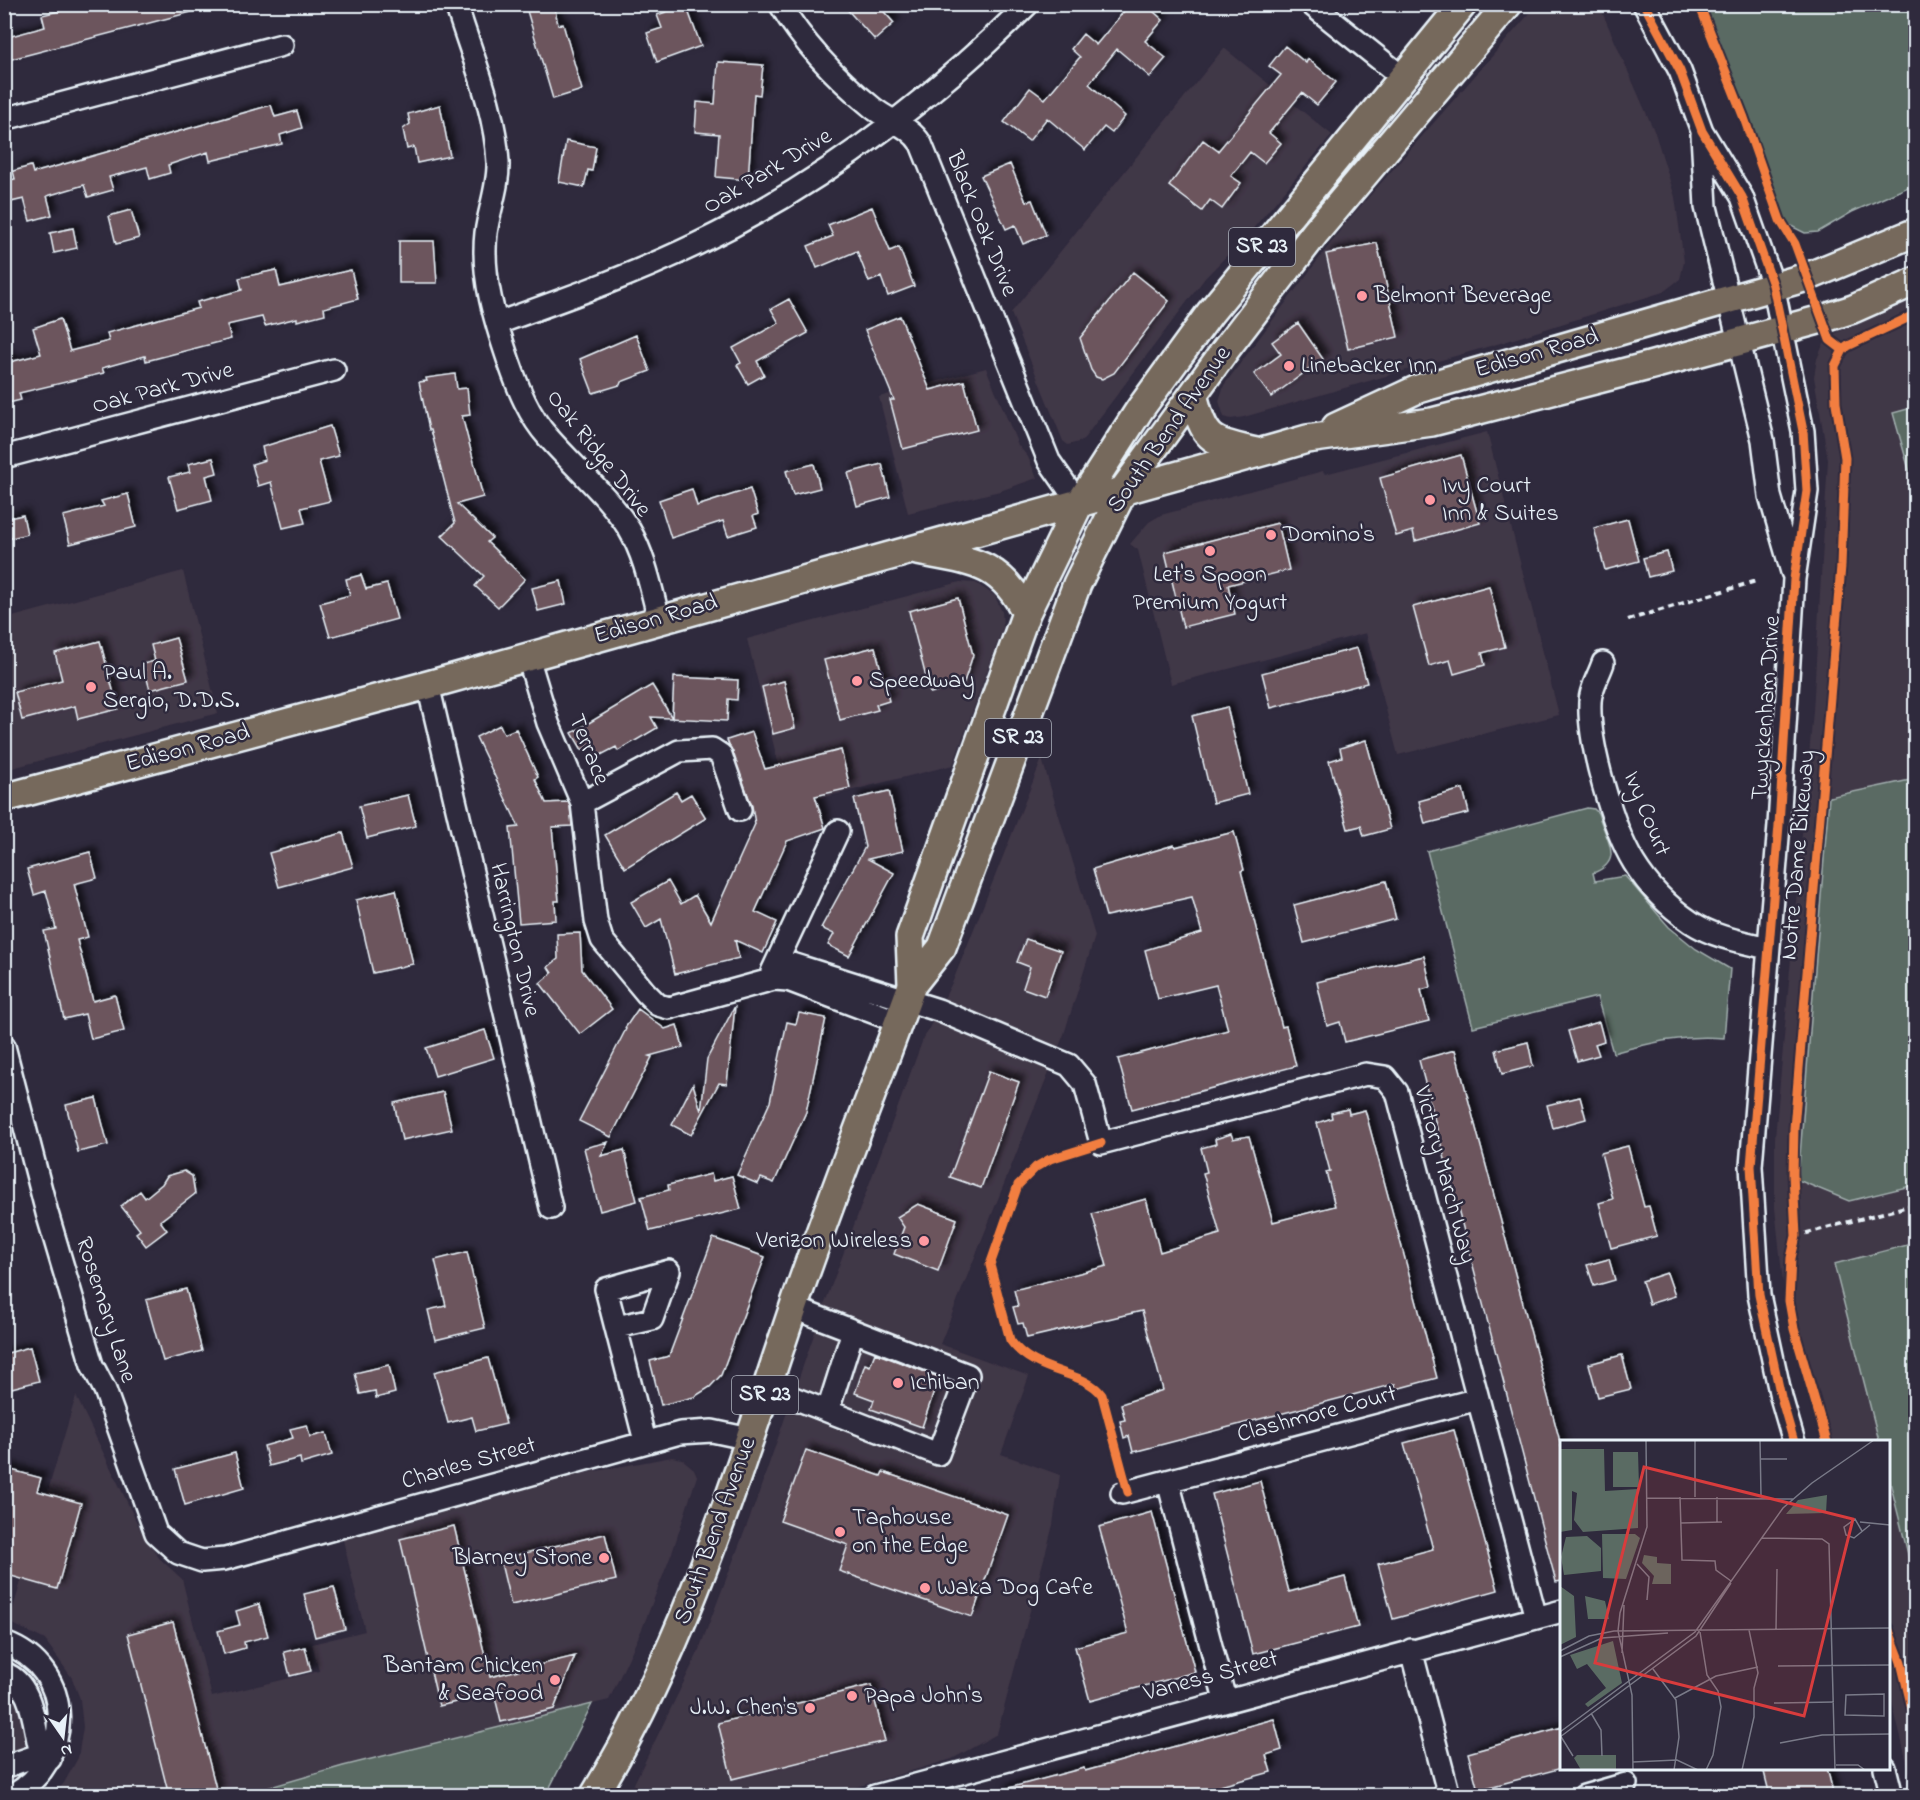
<svg xmlns="http://www.w3.org/2000/svg" width="1920" height="1800" viewBox="0 0 1920 1800" font-family="'Indie Flower',sans-serif">
	<defs>
		<filter id="shadow"><feDropShadow dx="5.5" dy="-5.5" stdDeviation="3" flood-color="#0009"/></filter>
	</defs>
	<rect width="100%" height="100%" fill="#2f2a3d"/>
	<filter id="ink" filterUnits="userSpaceOnUse"><feTurbulence type="fractalNoise" baseFrequency=".0167" numOctaves="2"/><feDisplacementMap in="SourceGraphic" scale="12" xChannelSelector="R" yChannelSelector="G"/><feConvolveMatrix kernelMatrix="1 2 1 2 8 2 1 2 1" color-interpolation-filters="sRGB"/></filter>
	<g filter="url(#ink)">
		<path fill="#413747" d="M1537,5H1599L1655,133L1675,197L1684,262L1680,279L1663,292L1504,342L1244,417L1231,419L1224,417L1219,401L1224,385L1345,224Z
			M1224,48L1332,135L1251,231L1205,278L1082,441L1068,445L1063,441L1011,313Z
			M1915,295V1795L1889,1690L1888,1442L1823,1441L1786,1311L1775,1208V1138L1813,711L1828,460L1814,377L1817,359L1823,345L1836,333Z
			M986,368L1018,445L1028,457L1037,478L1000,491L908,513L879,397Z
			M1487,432L1559,715L1398,755L1366,633L1171,684L1138,550L1130,544L1149,522L1161,515L1323,471L1325,474Z
			M183,571L218,713L5,770V619Z
			M960,582L976,583L995,596L1002,612L1003,627L953,765L789,806L747,639Z
			M1042,759L1095,936L1064,1034L940,1344L1029,1376L1001,1454L1060,1475L1053,1525L997,1734L952,1759L829,1795L628,1796L697,1655L755,1504L825,1303L922,1042L953,981Z
			M76,1396L141,1531L159,1558L182,1579L212,1697L319,1671L312,1644L365,1631L342,1536L531,1483L672,1457L682,1459L694,1469L697,1476L673,1550L642,1629L609,1700L343,1766L243,1795H53L64,1783L78,1758L83,1727L80,1699L72,1678L45,1640L9,1622Z
			M4,1664L25,1676L37,1693L44,1713V1735L37,1755L24,1772L5,1784Z"/>
		<path fill="#5a6b63" stroke="#a1aeae" stroke-width="1.5" d="M1703,5H1915V184L1852,212L1818,232L1805,233L1787,224L1716,31Z
			M1915,407H1916L1915,491L1893,413Z
			M1915,779V1185L1849,1201L1798,1180L1829,797Z
			M1587,808L1594,809L1598,813C1605,838 1626,861 1593,873L1595,881L1625,876L1669,927L1696,949L1730,969L1724,1038C1682,1035 1653,1042 1613,1053L1597,997L1473,1027L1427,851Z
			M1915,1243H1916L1915,1582L1889,1478L1888,1442L1879,1441L1834,1264Z
			M592,1704L546,1795H243L343,1766Z"/>
		<path fill="#6c555d" stroke="#e8f1f8" stroke-width="1.5" filter="url(#shadow)" d="M61,4H202L203,9L4,61V38L45,27L42,15L63,10Z
			M525,4H554L558,25L563,24L582,90L553,99Z
			M842,4H877L894,23L875,40Z
			M1130,4H1145L1163,20L1145,41L1166,58L1150,77L1117,49L1089,84L1125,116L1112,133L1104,127L1085,150L1047,118L1029,141L1004,122L1030,88L1045,99L1080,57L1071,49L1083,34L1096,45Z
			M686,5L701,46L657,62L647,33L662,28L657,15Z
			M1285,46L1306,63L1308,59L1336,82L1317,105L1302,93L1269,133L1281,143L1264,163L1250,152L1231,176L1241,183L1222,209L1210,200L1202,211L1169,186L1203,140L1218,151L1281,75L1269,66Z
			M718,62L763,65L760,95L754,94L748,180L716,177L719,134L695,132L697,102L715,104Z
			M271,105L275,117L297,111L302,128L280,135L282,144L210,161L208,152L168,165L170,173L150,179L147,167L109,177L113,190L88,197L84,185L47,196L52,215L30,221L24,199L11,202L6,181L15,179L13,171L31,166L33,173Z
			M440,105L450,156L417,163L414,147L407,149L403,129L410,124L408,114Z
			M566,141L596,147L592,171L588,170L584,187L559,182Z
			M1010,164L1026,202L1032,200L1046,235L1023,244L1015,225L1006,229L981,176Z
			M872,207L890,251L899,247L914,286L888,296L881,277L869,282L857,251L817,268L808,246L833,236L828,225Z
			M131,210L139,238L116,244L109,216Z
			M73,228L77,248L54,253L50,233Z
			M399,241H434L437,283H399Z
			M1377,243L1398,337L1348,349L1326,254Z
			M276,270L280,287L351,270L358,299L324,308L325,314L297,321V318L265,326L262,317L227,325L231,339L146,361L145,356L102,368L104,373L19,393L21,400L4,404V357H9L10,362L41,354L33,328L60,319L70,351L109,341L107,333L199,308L197,302L242,290L239,278Z
			M1133,272L1169,301L1114,373L1102,379L1096,377L1091,370L1080,338Z
			M789,299L808,333L757,361L764,375L748,384L737,365L741,363L733,348L779,323L771,309Z
			M900,316L930,390L964,381L977,430L903,449L890,400H894L865,330Z
			M1298,323L1323,359L1271,397L1254,374L1281,354L1272,342Z
			M636,335L650,371L621,382L620,385L593,393L580,359Z
			M455,374L457,389L467,388L470,415L462,416L483,497L457,504L492,538L487,542L525,579L498,607L475,586L484,576L442,536L455,523L431,430H429L419,382L427,381L426,378Z
			M330,426L339,456L319,461L330,501L301,508L305,523L283,528L271,482L258,486L252,464L265,460L262,447Z
			M1461,455L1480,523L1415,541L1413,531L1396,536L1380,478Z
			M213,458L217,473L206,476L212,500L178,509L169,477L190,472L188,464Z
			M814,464L820,488L793,495L786,471Z
			M882,464L890,497L857,506L848,473Z
			M692,489L697,506L750,489L758,514L753,516L757,527L728,536L723,521L671,538L659,500Z
			M128,494L136,527L70,544L63,516L104,506L101,501Z
			M23,515L27,534L4,540V519Z
			M1628,519L1639,561L1605,570L1594,528Z
			M1278,523L1289,570L1228,585L1235,614L1183,627L1165,552Z
			M1667,552L1672,571L1648,577L1643,558Z
			M361,575L366,589L387,584L397,619L330,637L320,603L350,595L346,579Z
			M561,581L566,604L538,611L532,588Z
			M1489,586L1505,647L1482,653L1485,665L1454,674L1450,660L1429,666L1413,607Z
			M958,598L973,655L963,685L930,693L909,611Z
			M176,638L188,680L150,690L143,664L155,661L151,645Z
			M100,641L118,709L78,719L75,706L22,720L15,692L62,680L55,653Z
			M875,647L889,701L876,705L878,710L840,720L824,660Z
			M1357,648L1367,683L1271,708L1262,673Z
			M674,677L738,680L737,700L728,699L727,721L651,717L657,728L618,751L616,747L599,756L592,744L582,750L572,733L652,685L672,718Z
			M784,681L795,728L773,734L762,687Z
			M1227,707L1248,794L1213,803L1192,716Z
			M500,725L504,734L516,729L538,777L535,779L546,803L568,802L570,806L572,826L552,827L559,901H555L556,920L519,923L510,828L519,827L476,737Z
			M752,732L765,769L841,750L850,788L815,796L825,828L787,841L755,912L777,922L763,953L735,940L739,958L675,974L661,919L646,928L631,902L668,881L681,904L695,895L711,922L755,824L752,806L727,740Z
			M1366,740L1390,829L1364,836L1361,826L1348,829L1329,761L1342,757L1340,748Z
			M1463,789L1469,813L1425,824L1419,801Z
			M889,791L903,851L868,859L894,873L849,956L828,945L834,934L821,928L865,847L854,799Z
			M676,792L681,800L691,794L706,818L625,868L605,835Z
			M408,795L416,826L367,838L359,806Z
			M1234,832L1244,870L1241,871L1282,1027L1286,1026L1296,1066L1132,1109L1118,1059L1228,1030L1216,985L1158,999L1145,950L1202,933L1192,897L1106,916L1093,869L1174,845L1175,847Z
			M343,833L353,867L279,887L269,853Z
			M90,852L97,878L74,884L88,937L77,940L93,1001L115,995L124,1031L91,1039L85,1014L64,1019L44,931L56,929L46,891L34,895L27,869Z
			M1386,881L1396,919L1304,943L1294,905Z
			M396,890L413,964L373,973L356,900Z
			M580,933L582,970L612,1009L580,1034L540,983L552,973L548,967L558,959L557,934Z
			M1026,939L1061,951L1045,996L1023,988L1030,967L1017,962Z
			M1424,956L1431,987L1421,990L1429,1021L1345,1042L1340,1022L1327,1026L1317,982Z
			M735,1006L727,1084L719,1083L691,1135L672,1125L693,1084L701,1111L707,1059Z
			M638,1009L665,1029L677,1025L683,1047L649,1056L652,1057L611,1137L579,1121L626,1029L625,1028Z
			M799,1013L826,1018L806,1112L774,1183L761,1178L758,1184L737,1175L770,1102L787,1022L796,1024Z
			M1599,1022L1604,1041L1595,1044L1599,1055L1577,1061L1568,1031Z
			M485,1030L494,1058L435,1076L426,1048Z
			M1528,1042L1533,1066L1502,1074L1496,1050Z
			M1455,1050L1562,1449V1581L1556,1582L1419,1060Z
			M989,1071L1019,1082L981,1188L950,1177Z
			M443,1092L452,1129L402,1140L394,1103Z
			M1580,1097L1586,1119L1553,1128L1547,1105Z
			M96,1098L108,1145L78,1152L66,1105Z
			M1348,1109L1349,1114L1365,1110L1437,1378L1396,1389L1395,1384L1133,1452L1129,1436L1124,1438L1120,1421L1125,1420L1121,1404L1163,1390L1142,1311L1027,1338L1023,1323L1018,1324L1013,1307L1018,1306L1014,1290L1107,1266L1092,1214L1146,1199L1160,1252L1220,1234L1203,1173L1207,1172L1201,1148L1216,1144L1215,1139L1231,1134L1233,1139L1249,1136L1273,1222L1335,1206L1326,1172L1330,1171L1317,1123L1332,1118L1331,1113Z
			M608,1142L601,1156L624,1150L637,1201L600,1211L584,1148Z
			M1628,1146L1644,1207L1649,1206L1657,1236L1611,1248L1599,1203L1613,1199L1601,1153Z
			M184,1171L192,1176L195,1194L160,1221L167,1230L146,1246L136,1233L140,1230L121,1206L140,1191L145,1198L162,1184L167,1176Z
			M711,1174L713,1181L732,1176L741,1209L650,1231L641,1197L669,1190L668,1185Z
			M918,1204L957,1219L938,1271L894,1254L904,1227L897,1217Z
			M713,1238L765,1257L721,1375L710,1387L694,1397L661,1405L650,1361L669,1356Z
			M467,1252L485,1328L435,1340L428,1310L446,1306L435,1260Z
			M1609,1259L1615,1280L1594,1286L1587,1265Z
			M1667,1273L1675,1296L1649,1304L1642,1281Z
			M186,1289L202,1351L163,1361L146,1300Z
			M30,1347L39,1381L4,1390V1354Z
			M875,1353L939,1377L922,1427L871,1409L874,1400L855,1393L865,1364L870,1366Z
			M1622,1355L1631,1389L1598,1397L1589,1364Z
			M488,1358L506,1424L476,1431L472,1417L448,1423L434,1372Z
			M389,1365L395,1393L376,1398L375,1391L360,1394L355,1373Z
			M307,1425L310,1437L326,1433L332,1455L301,1464L300,1458L269,1466L264,1446L293,1438L290,1429Z
			M1454,1430L1498,1590L1393,1619L1378,1564L1433,1549L1404,1443Z
			M806,1450L881,1476L883,1472L1008,1515L972,1617L839,1571L848,1545L780,1521Z
			M235,1453L244,1488L185,1505L175,1469Z
			M4,1468L41,1478L37,1491L81,1503L57,1589L4,1574Z
			M1260,1481L1289,1592L1345,1577L1358,1627L1253,1654L1212,1494Z
			M1152,1512L1195,1672L1090,1701L1075,1647L1128,1633L1099,1527Z
			M454,1526L490,1677L575,1656L554,1709L501,1722L494,1693L439,1706L400,1539Z
			M605,1534L616,1580L511,1605L500,1559Z
			M334,1587L345,1629L315,1637L304,1594Z
			M259,1604L268,1636L244,1642L245,1648L224,1654L218,1631L240,1625L236,1611Z
			M173,1622L218,1796H169L128,1634Z
			M305,1647L311,1671L290,1676L284,1652Z
			M871,1685L885,1741L732,1779L718,1723Z
			M1274,1719L1282,1750L1266,1755L1271,1772L1184,1796H1124L1122,1790L1101,1796H1002L1001,1790L1084,1768L1085,1771Z
			M1562,1727V1768L1478,1790L1468,1753Z
			M1763,1768H1827L1834,1796H1770Z"/>
		<g fill="none" stroke-linecap="round" stroke-linejoin="round">
			<defs>
				<path id="minor" d="M456,4C472,57 495,107 498,162C499,185 489,210 486,233C481,276 495,321 509,362C518,388 529,416 548,437C575,468 607,494 629,529C645,556 651,589 659,619
					M780,4C804,45 836,78 873,108C889,121 910,126 921,144L1049,461L1079,504
					M1311,4L1402,77
					M1644,4L1680,71L1702,131L1742,197L1773,285L1803,431L1807,491L1794,579L1779,825L1751,1166L1759,1295L1781,1397L1794,1442
					M4,119L282,45
					M1702,134L1706,207L1763,440L1770,496L1792,572
					M498,323C565,299 633,275 697,244C820,185 931,100 1028,4
					M4,457L334,370
					M528,657L548,723L582,803L596,921L602,940L646,993L658,1005L669,1008L774,979L788,980L899,1022
					M1603,663C1599,675 1590,690 1590,702C1588,743 1613,829 1634,863C1648,886 1669,907 1691,922C1713,937 1742,942 1768,948
					M428,685L551,1208
					M582,803L679,751L712,749L721,755L740,810
					M779,960L938,1010L1069,1065L1085,1084L1101,1143L1366,1074L1385,1077L1397,1092L1536,1618
					M772,972L838,831
					M4,1046L47,1213L92,1365L105,1390L156,1533L178,1553L202,1561L225,1559L680,1433L712,1431L750,1439
					M617,1327L652,1319L669,1271L606,1289L645,1441
					M768,1388L938,1454L968,1375L794,1308
					M828,1410L853,1331
					M1168,1481L1225,1700
					M1122,1493L1478,1399
					M4,1643C76,1668 75,1763 11,1796
					M1411,1650L1449,1796
					M4,1673C36,1685 33,1731 42,1756
					M4,1767L33,1757L50,1759
					M1885,1768L1892,1796
					M875,1796L1562,1611
					M1584,1796L1626,1784"/>
				<path id="major" d="M1193,394C1205,442 1210,441 1256,452
					M1336,427L1418,389L1807,277L1916,232
					M917,551C969,561 1001,561 1026,613
					M4,798L428,685L1276,448L1307,439L1432,422L1649,366L1822,319L1853,309L1916,281
					M912,985L910,937L1026,613L1079,504L1140,409L1210,313L1463,4
					M594,1796C686,1646 737,1475 793,1309C830,1200 873,1093 912,985L942,947L1077,584L1124,489L1226,349L1315,233L1508,4"/>
			</defs>
			<use href="#minor" stroke="#e8f1f8" stroke-width="26"/>
			<use href="#major" stroke="#e8f1f8" stroke-width="32"/>
			<path stroke="#e8f1f8" stroke-width="4" stroke-dasharray="6 4.5" stroke-linecap="butt" d="M1628,620L1756,581
				M1796,1236L1916,1204"/>
			<use href="#minor" stroke="#2f2a3d" stroke-width="21"/>
			<use href="#major" stroke="#76695c" stroke-width="27"/>
			<defs>
				<path id="cycleway" d="M1644,4L1680,71L1702,131L1742,197L1773,285L1803,431L1807,491L1794,579L1779,825L1751,1166L1759,1295L1781,1397L1794,1442
					M1699,4L1744,118L1780,220L1795,244L1830,340L1843,350
					M1101,1143L1050,1159L1036,1167L1018,1185L990,1265L1010,1340C1034,1375 1085,1370 1102,1395L1128,1492
					M1827,1442L1794,1329L1789,1301L1791,1258L1796,1236L1793,1174L1794,1128L1841,566L1845,458L1836,403L1835,366L1843,350L1848,346L1916,314
					M1888,1628L1901,1662L1916,1725"/>
			</defs>
			<use href="#cycleway" stroke="#2f2a3d" stroke-width="13"/>
			<use href="#cycleway" stroke="#f27e40" stroke-width="9"/>
		</g>
	</g>
	<g fill="#ff9aa2" stroke="#2f2a3d" stroke-width="2">
		<circle cx="1362" cy="296" r="6"/>
		<circle cx="1289" cy="366" r="6"/>
		<circle cx="1430" cy="500" r="6"/>
		<circle cx="1271" cy="535" r="6"/>
		<circle cx="1210" cy="551" r="6"/>
		<circle cx="857" cy="681" r="6"/>
		<circle cx="91" cy="687" r="6"/>
		<circle cx="924" cy="1241" r="6"/>
		<circle cx="898" cy="1383" r="6"/>
		<circle cx="840" cy="1532" r="6"/>
		<circle cx="604" cy="1558" r="6"/>
		<circle cx="925" cy="1588" r="6"/>
		<circle cx="555" cy="1680" r="6"/>
		<circle cx="852" cy="1696" r="6"/>
		<circle cx="810" cy="1708" r="6"/>
	</g>
	<g text-anchor="middle" dominant-baseline="central" stroke-width="5" stroke-linejoin="round" paint-order="stroke">
		<g fill="#2f2a3d" stroke="#b0b5c0" stroke-width="1.5">
			<rect x="1229" y="228" width="66" height="38" rx="4.5"/>
			<rect x="985" y="719" width="66" height="38" rx="4.5"/>
			<rect x="732" y="1376" width="66" height="38" rx="4.5"/>
		</g>
		<g font-size="22" font-weight="bold" fill="#e8f1f8">
			<text x="1262" y="247">SR 23</text>
			<text x="1018" y="738">SR 23</text>
			<text x="765" y="1395">SR 23</text>
		</g>
		<g font-size="24" fill="#e8f1f8" stroke="#2f2a3d">
			<text transform="translate(768 172) rotate(-31)">Oak Park Drive</text>
			<text transform="translate(981 224) rotate(68)">Black Oak Drive</text>
			<text transform="translate(1537 354) rotate(-16)">Edison Road</text>
			<text transform="translate(163 389) rotate(-15)">Oak Park Drive</text>
			<text transform="translate(1170 430) rotate(-55)">South Bend Avenue</text>
			<text transform="translate(598 454) rotate(52)">Oak Ridge Drive</text>
			<text transform="translate(656 620) rotate(-16)">Edison Road</text>
			<text transform="translate(1767 708) rotate(-86)">Twyckenham Drive</text>
			<text transform="translate(188 749) rotate(-15)">Edison Road</text>
			<text transform="translate(588 750) rotate(68)">Terrace</text>
			<text transform="translate(1646 814) rotate(68)">Ivy Court</text>
			<text transform="translate(1799 855) rotate(-85)">Notre Dame Bikeway</text>
			<text transform="translate(514 940) rotate(77)">Harrington Drive</text>
			<text transform="translate(1444 1175) rotate(75)">Victory March Way</text>
			<text transform="translate(105 1310) rotate(72)">Rosemary Lane</text>
			<text transform="translate(1317 1415) rotate(-15)">Clashmore Court</text>
			<text transform="translate(469 1464) rotate(-16)">Charles Street</text>
			<text transform="translate(716 1531) rotate(-70)">South Bend Avenue</text>
			<text transform="translate(1211 1677) rotate(-15)">Vaness Street</text>
		</g>
		<g font-size="24" fill="#e8f1f8" stroke="#2f2a3d" text-anchor="start">
			<text x="1374" y="296">Belmont Beverage</text>
			<text x="1301" y="366">Linebacker Inn</text>
			<text x="1442" y="486">Ivy Court<tspan x="1442" dy="28">Inn &amp; Suites</tspan></text>
			<text x="1283" y="535">Domino's</text>
			<text x="1210" y="575" text-anchor="middle">Let's Spoon<tspan x="1210" dy="28">Premium Yogurt</tspan></text>
			<text x="103" y="673">Paul A.<tspan x="103" dy="28">Sergio, D.D.S.</tspan></text>
			<text x="869" y="681">Speedway</text>
			<text x="912" y="1241" text-anchor="end">Verizon Wireless</text>
			<text x="910" y="1383">Ichiban</text>
			<text x="852" y="1518">Taphouse<tspan x="852" dy="28">on the Edge</tspan></text>
			<text x="592" y="1558" text-anchor="end">Blarney Stone</text>
			<text x="937" y="1588">Waka Dog Cafe</text>
			<text x="543" y="1666" text-anchor="end">Bantam Chicken<tspan x="543" dy="28">&amp; Seafood</tspan></text>
			<text x="864" y="1696">Papa John's</text>
			<text x="798" y="1708" text-anchor="end">J.W. Chen's</text>
		</g>
	</g>
	<g transform="translate(1560 1440)">
		<rect width="330" height="330" fill="#2f2a3d"/>
		<path d="M0,9H44L45,51L78,49V88L23,92L14,80L17,53L12,51V90L0,92ZM53,12H78L79,47H53ZM267,55L266,73L226,74L238,60ZM42,94H75L80,98L66,139L43,138ZM27,96L41,108V131L4,135L1,117L6,97ZM84,115L97,117V123L111,124V144H92L94,136L82,123ZM0,146L14,156L16,197L0,205ZM25,156L45,161L49,179H28ZM53,201L62,243L28,267L25,264L46,248L27,224L17,229L10,215ZM17,315H56V330H21L14,318Z" fill="#5a6b63"/>
		<path fill="none" stroke="#797a88" stroke-width="1.5" d="M135,0V57M200,0L201,56M200,19H227M120,57L122,120L155,121L156,130L171,141M157,57V82M87,58L233,59M300,82L330,85M121,83L162,82M302,91L295,79L284,87L286,95L294,98L310,85M202,98L262,99L269,104L275,330M77,124L89,137L87,160M216,189L217,129M140,192L147,235L158,251L161,267L153,315L146,330M0,211L29,196L54,191L330,188M62,213L64,165M0,217L42,198L108,193M218,226L330,225M93,229L116,260L119,297L114,330M324,254V276L285,275L286,255ZM115,258L156,236L198,227M214,263L274,262M31,273L41,290L42,316M0,292L135,192L223,68L252,43L314,0M0,295L13,316M0,297L136,196L171,143M220,303L262,295L330,294M73,322L117,320L138,330M276,325H298L305,330M73,330L72,255L58,191L60,173L87,87L86,0M182,330L194,277V248L198,233L189,190"/>
		<path fill="#d83c3d" fill-opacity="0.15" stroke="#d83c3d" stroke-width="3" d="M84,27L293,79L244,276L35,223Z"/>
		<rect width="330" height="330" fill="none" stroke="#e8f1f8" stroke-width="3"/>
	</g>
	<rect width="1920" height="1800" fill="none" stroke="#2f2a3d" stroke-width="24"/>
	<rect x="12" y="12" width="1896" height="1776" fill="none" stroke="#e8f1f8" stroke-width="2" filter="url(#ink)"/>
	<g transform="translate(63 1737) rotate(166)" stroke="#2f2a3d" stroke-width="4.5" paint-order="stroke">
	<path d="M0-4.5L10 22L0 15L-10 22Z" fill="#e8f1f8"/>
	<text y="-9" font-size="16" font-weight="bold" text-anchor="middle" fill="#e8f1f8">N</text>
	</g>
</svg>
